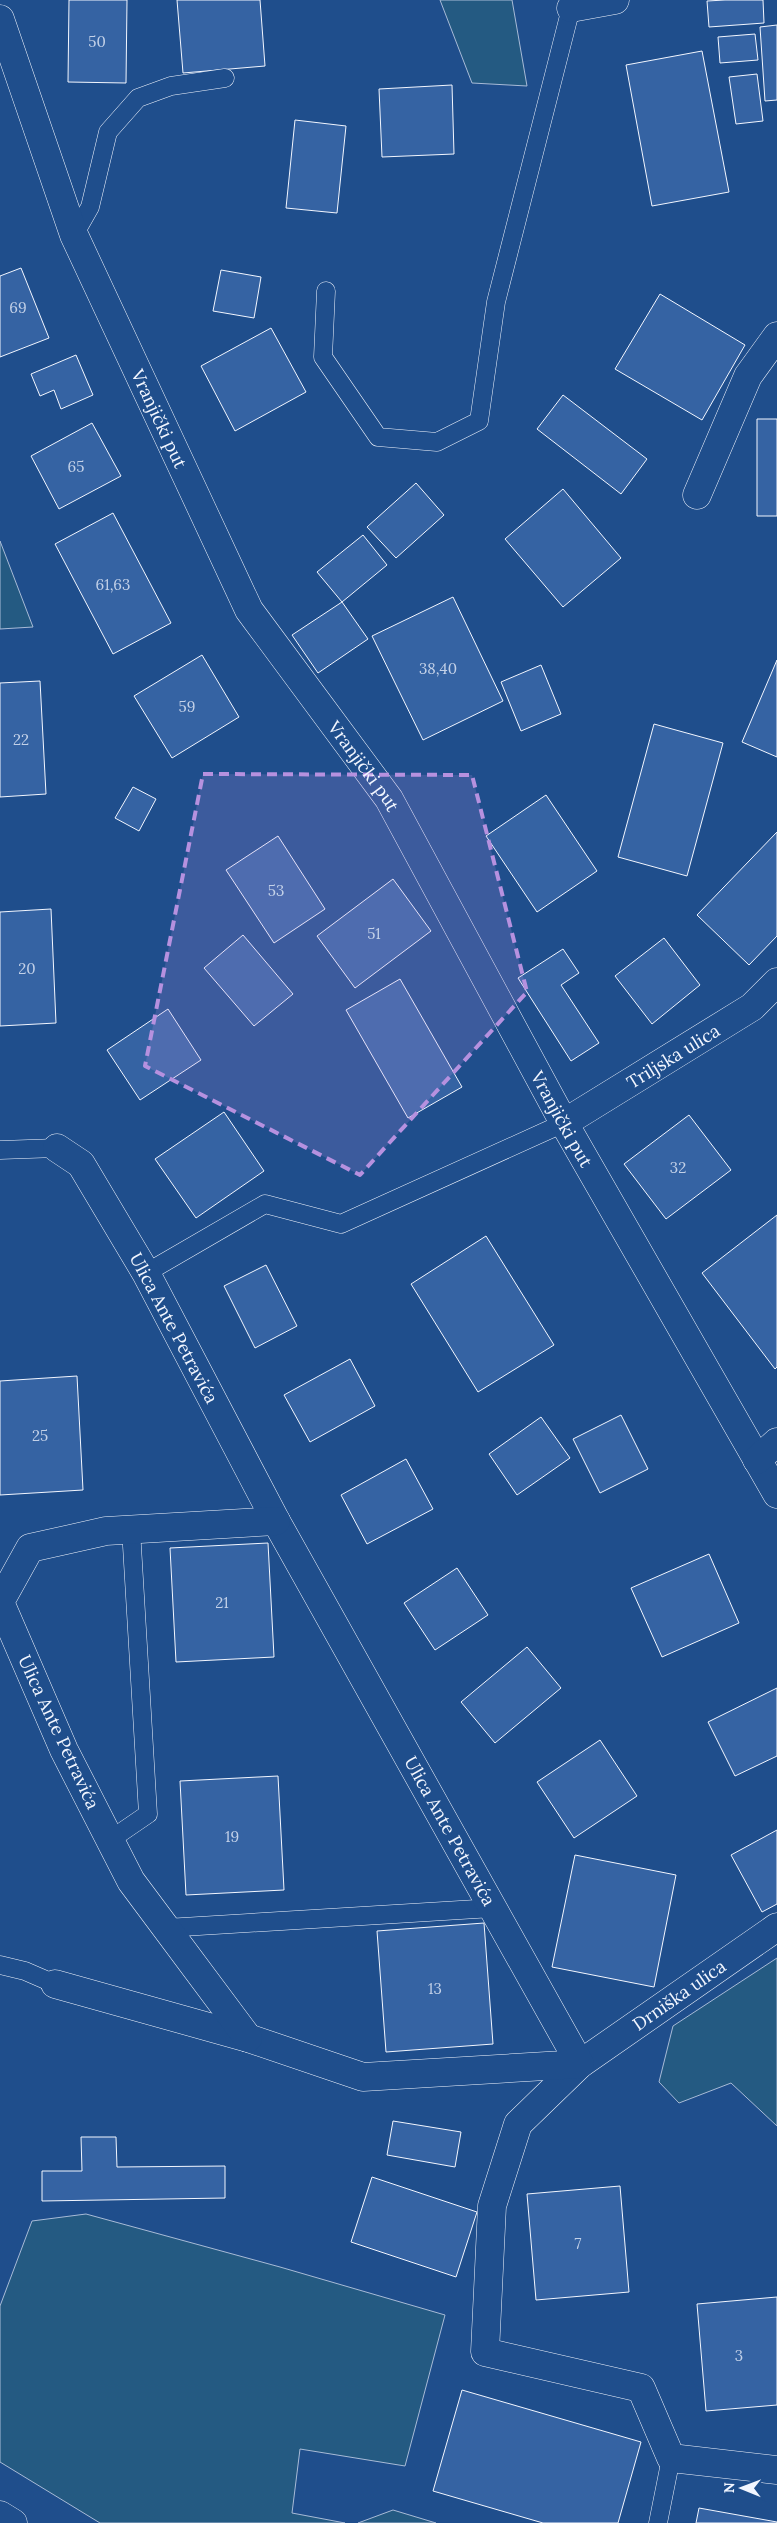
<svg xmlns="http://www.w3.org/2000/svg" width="777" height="2523" viewBox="0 0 777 2523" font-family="Lora,serif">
	<rect width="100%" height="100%" fill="#1f4e8c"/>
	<path fill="#245a82" stroke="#a8bbd7" d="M440,0H512L527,86L472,83Z
		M0,541L33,627L0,629Z
		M777,1958V2126L731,2083L679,2103L659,2082L673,2026Z
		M86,2214L280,2267L445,2315L405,2466L300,2449L292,2513L345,2523H100L0,2462V2306L32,2221Z
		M393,2510L436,2523H358Z"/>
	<path fill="#3563a3" stroke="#f2f6ff" d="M69,0H127L126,83L68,82Z
		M177,0H260L265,66L183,73Z
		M725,0H763L764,23L709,27L707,1Z
		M777,25V100L765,101L760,27Z
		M755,34L758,60L720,63L718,37Z
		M702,51L729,192L652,206L626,65Z
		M757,74L763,121L736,124L729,77Z
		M452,85L454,154L382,157L379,89Z
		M295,120L346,126L337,213L286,208Z
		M21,268L49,338L0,357V276Z
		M221,270L261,277L254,318L213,311Z
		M660,294L745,345L702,420L615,369Z
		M271,328L306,392L235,431L201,366Z
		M76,355L93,395L61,409L54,390L40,396L31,374Z
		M563,395L647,459L621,494L537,429Z
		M757,419H777V516H757Z
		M92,423L121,476L59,509L31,456Z
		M416,483L444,515L396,558L367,527Z
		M563,489L621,558L563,607L505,539Z
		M113,513L171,623L113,654L55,544Z
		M363,535L387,565L342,602L317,572Z
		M453,597L503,701L423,740L372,636Z
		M342,602L368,639L318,673L292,635Z
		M202,655L239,717L172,758L134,696Z
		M777,660V757L742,742Z
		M541,665L561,714L521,731L501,682Z
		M40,681L46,794L0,797V683Z
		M654,724L723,743L687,876L618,857Z
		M133,787L156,799L139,831L115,818Z
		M546,795L597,871L537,912L486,836Z
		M777,832V936L749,965L697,915Z
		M278,836L325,909L274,943L226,870Z
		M393,879L431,931L355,988L317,936Z
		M51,909L56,1023L0,1026V912Z
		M243,935L293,994L254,1026L204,968Z
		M664,938L700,985L652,1024L615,976Z
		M563,949L579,973L561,985L599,1043L571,1061L518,978Z
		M400,979L462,1087L408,1118L346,1010Z
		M168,1009L201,1060L140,1100L107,1050Z
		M224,1112L264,1171L196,1218L155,1159Z
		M689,1115L731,1170L666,1219L624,1164Z
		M777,1215V1367L775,1369L702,1273Z
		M486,1236L554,1345L478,1392L411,1284Z
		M266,1265L297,1326L255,1348L224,1286Z
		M350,1359L375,1406L310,1442L284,1395Z
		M77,1376L83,1490L0,1495V1381Z
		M621,1415L648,1469L600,1493L573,1439Z
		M541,1417L570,1458L517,1495L489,1454Z
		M406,1459L433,1509L367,1544L341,1495Z
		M268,1543L274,1657L176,1662L170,1548Z
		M709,1554L739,1623L662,1657L631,1588Z
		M457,1568L488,1615L435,1650L404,1603Z
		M527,1647L561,1688L495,1743L461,1702Z
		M777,1688V1756L735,1776L708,1722Z
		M600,1740L637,1796L574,1838L537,1782Z
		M278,1776L284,1890L186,1895L180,1781Z
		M777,1830V1904L762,1912L731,1855Z
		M575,1855L676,1875L654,1987L552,1967Z
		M484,1923L493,2044L386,2052L377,1931Z
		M393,2121L461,2132L455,2167L387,2155Z
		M81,2137H116L117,2167L225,2166V2198L42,2201V2171H82Z
		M372,2177L477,2212L456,2277L351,2242Z
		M620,2186L629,2292L536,2300L527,2194Z
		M777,2297V2405L706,2411L697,2304Z
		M462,2390L641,2442L618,2523H543L433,2491Z
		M699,2508L777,2522V2523H696Z"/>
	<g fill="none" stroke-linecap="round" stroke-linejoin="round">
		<defs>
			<path id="lane" d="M74,235L90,207L108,132L138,98L171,86L225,78
				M326,291L323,357L378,437L437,442L479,421L496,302L571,8L569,0
				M0,1150L57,1148
				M146,1273L265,1204L341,1224L564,1123
				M110,1840L148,1814L131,1529
				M166,1928L493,1908
				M0,1965L25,1971L55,1984
				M658,2523L671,2458"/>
			<g id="street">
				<path d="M571,8L615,0"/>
				<path id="s1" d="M0,19L74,235L249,610L389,799L564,1123L777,1494"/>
				<path d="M697,495L748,376L777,336"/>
				<path id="s2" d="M564,1123L752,1007L777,982"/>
				<path d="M757,1460L777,1442"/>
				<path d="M777,1927L580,2064L518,2124L492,2206L485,2352L641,2388L671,2458L777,2470"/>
				<path d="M55,1984L248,2038L363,2077L580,2064L276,1521L146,1273L81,1164L57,1148"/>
				<path d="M248,2038L131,1881L64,1750L0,1602L30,1548L106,1531L276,1521"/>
			</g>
			<path id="primary" d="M0,2515L13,2523"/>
		</defs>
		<use href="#lane" stroke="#f2f6ff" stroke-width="19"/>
		<use href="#street" stroke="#f2f6ff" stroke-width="29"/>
		<use href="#primary" stroke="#f2f6ff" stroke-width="29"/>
		<use href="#lane" stroke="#1f4e8c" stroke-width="18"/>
		<use href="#street" stroke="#1f4e8c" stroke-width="28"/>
		<use href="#primary" stroke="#1f4e8c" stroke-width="28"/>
	</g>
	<path fill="#b691df" fill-opacity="0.2" stroke="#b691df" stroke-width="4" stroke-dasharray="10 6" stroke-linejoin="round" d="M203,774L472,775L527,992L360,1175L145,1066Z"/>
	<g text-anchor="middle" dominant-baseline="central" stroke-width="4" stroke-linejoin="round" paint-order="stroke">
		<g font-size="15" fill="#c3d1e8">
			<text x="97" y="41">50</text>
			<text x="18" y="307">69</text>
			<text x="76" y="466">65</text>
			<text x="113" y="584">61,63</text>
			<text x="438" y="668">38,40</text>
			<text x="187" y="706">59</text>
			<text x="21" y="739">22</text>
			<text x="276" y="890">53</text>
			<text x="374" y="933">51</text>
			<text x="27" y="968">20</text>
			<text x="678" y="1167">32</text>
			<text x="40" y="1435">25</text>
			<text x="222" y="1602">21</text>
			<text x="232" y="1836">19</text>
			<text x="435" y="1988">13</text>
			<text x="578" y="2243">7</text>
			<text x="739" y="2355">3</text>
		</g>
		<g font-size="18" fill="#f2f6ff" stroke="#1f4e8c">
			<text stroke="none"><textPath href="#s1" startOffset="431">Vranjički put</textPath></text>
			<text stroke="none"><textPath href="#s1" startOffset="836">Vranjički put</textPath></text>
			<text stroke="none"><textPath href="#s2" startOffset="128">Triljska ulica</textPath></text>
			<text stroke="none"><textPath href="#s1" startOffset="1241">Vranjički put</textPath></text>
			<text transform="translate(174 1328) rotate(62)">Ulica Ante Petravića</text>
			<text transform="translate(59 1732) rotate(65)">Ulica Ante Petravića</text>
			<text transform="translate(450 1831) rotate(61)">Ulica Ante Petravića</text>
			<text transform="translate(679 1995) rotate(-35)">Drniška ulica</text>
		</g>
	</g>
	<g transform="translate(742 2488) rotate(271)" stroke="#1f4e8c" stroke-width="4" paint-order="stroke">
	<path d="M0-4L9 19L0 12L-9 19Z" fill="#f2f6ff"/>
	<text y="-8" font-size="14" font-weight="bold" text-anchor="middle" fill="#f2f6ff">N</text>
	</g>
</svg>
